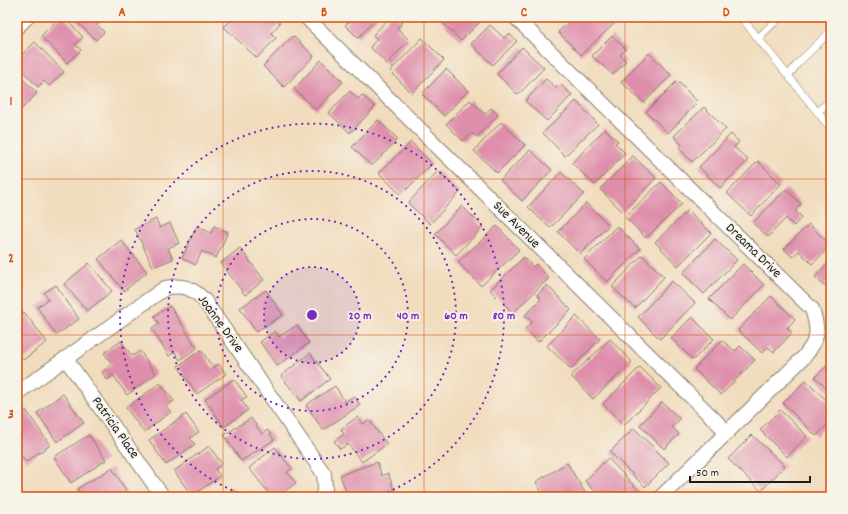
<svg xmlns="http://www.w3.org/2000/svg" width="848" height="514" viewBox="0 0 848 514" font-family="Dekko,sans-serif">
	<rect width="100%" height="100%" fill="#f7f3e8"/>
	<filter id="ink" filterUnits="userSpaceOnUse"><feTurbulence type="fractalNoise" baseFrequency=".025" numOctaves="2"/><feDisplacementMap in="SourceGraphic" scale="8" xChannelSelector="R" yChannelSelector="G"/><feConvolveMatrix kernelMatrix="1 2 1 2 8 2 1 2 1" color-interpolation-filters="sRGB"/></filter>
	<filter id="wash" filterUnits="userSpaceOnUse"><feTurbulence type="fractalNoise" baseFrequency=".012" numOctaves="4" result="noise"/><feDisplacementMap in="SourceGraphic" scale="16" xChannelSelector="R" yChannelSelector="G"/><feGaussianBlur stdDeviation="0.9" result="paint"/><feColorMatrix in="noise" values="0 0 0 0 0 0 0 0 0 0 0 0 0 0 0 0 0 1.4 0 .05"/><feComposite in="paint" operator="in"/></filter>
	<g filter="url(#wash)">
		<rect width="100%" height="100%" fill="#f1dcbd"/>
		<g id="blocks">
			<path fill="#de8eaa" d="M60,17H64L83,37L75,44L81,50L67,63L41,36Z
				M72,17H105L97,25L104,32L96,40Z
				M234,17H273L280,23L271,33L276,38L257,58L224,27Z
				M344,17H378L358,38L345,25L349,22Z
				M390,17H397L402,22L397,28L409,40L387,64L370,47L377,39L373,35Z
				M443,17H485L461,41L440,20Z
				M574,17H613L617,21L581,55L558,32Z
				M490,25L504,38L509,34L517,41L493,65L471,44Z
				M293,36L314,56L284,87L263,66Z
				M612,36L626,49L620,55L626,61L613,75L592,56Z
				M422,38L444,60L412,93L390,71Z
				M35,42L64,72L49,86L44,81L38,87L17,65V59Z
				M522,47L544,68L518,95L497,74Z
				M649,53L671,75L644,103L621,82Z
				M321,60L343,82L316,110L294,89Z
				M446,69L468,91L444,116L422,94Z
				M17,74L37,93L17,114Z
				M546,79L556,88L560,84L572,95L547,121L525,101Z
				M677,81L698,102L668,133L646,112Z
				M350,91L358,99L362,95L375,107L350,133L329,113Z
				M470,100L485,114L491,108L498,115L477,137L472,133L463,141L446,124Z
				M576,101L598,124L565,156L543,133Z
				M704,107L726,129L692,162L679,148L682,145L674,136Z
				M378,120L398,139L372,166L352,147Z
				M501,122L525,145L497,173L474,151Z
				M605,129L618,141L615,143L625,153L595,185L572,163Z
				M731,134L739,142L734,147L748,160L720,188L699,167Z
				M411,142L432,164L401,195L379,173Z
				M530,150L552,170L522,201L500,180Z
				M633,156L656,178L623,212L600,189Z
				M758,161L781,184L751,216L727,193Z
				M438,171L460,192L430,224L408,203Z
				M561,172L584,194L550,228L528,207Z
				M661,182L682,204L646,238L625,217Z
				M786,189L801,204L795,211L802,217L794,226L786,218L768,237L753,223Z
				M586,203L609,225L580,254L558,232Z
				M462,206L483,227L456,255L435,234Z
				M688,210L711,233L678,266L655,242Z
				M156,219L160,228L170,223L179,243L168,248L173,259L153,267L135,229Z
				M809,224L831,246L812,264L799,251L792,257L784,249Z
				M197,226L211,233L214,226L228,232L216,258L202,251L195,265L182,258Z
				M497,226L519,250L481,286L458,262Z
				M617,226L640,249L607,282L584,259Z
				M715,239L737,260L704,294L683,273Z
				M121,240L147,272L124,291L98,259Z
				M240,248L264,280L245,295L221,263Z
				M642,255L664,277L635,308L612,287Z
				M524,257L533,267L536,264L549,278L513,313L490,290Z
				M831,260V282L829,280L824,286L815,277Z
				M89,263L112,291L87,311L64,284Z
				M743,264L764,285L730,320L709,299Z
				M672,281L695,303L660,339L638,317Z
				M56,285L79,319L56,335L37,307L49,299L44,293Z
				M547,285L571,310L538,342L525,329L532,322L525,315L541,299L537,295Z
				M266,290L283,315L256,332L240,308Z
				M771,296L795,319L787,328L792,333L774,352L768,347L762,353L738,330Z
				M170,306L197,348L180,360L175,352L169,356L152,329L159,324L154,316Z
				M24,312L47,342L23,360L17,352V317Z
				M576,316L600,339L571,369L547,346Z
				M692,317L714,339L693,360L671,338Z
				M297,325L309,343L277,366L260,342L275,331L279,337Z
				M610,339L632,362L593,399L571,376Z
				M722,340L735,351L740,346L755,360L721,395L694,369Z
				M121,341L132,356L140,351L156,374L127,395L113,375L107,380L102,372L112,364L104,353Z
				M201,350L213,368L219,364L226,374L197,394L178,366Z
				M310,353L330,379L301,401L281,376Z
				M831,354V393L815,377L831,362L827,358Z
				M640,367L661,388L624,425L603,404Z
				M234,379L247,397L241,400L248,410L224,427L205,399Z
				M806,380L831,405V421L816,436L783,403Z
				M160,383L174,401L166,406L171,412L144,432L126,408Z
				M335,386L345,402L354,396L360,405L323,430L306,405Z
				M63,394L84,423L57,442L37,413Z
				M662,402L680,419L672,427L679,434L664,449L640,425Z
				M26,410L50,445L26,462L17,449V416Z
				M780,410L807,436L787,457L760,430Z
				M186,414L199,432L190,438L195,444L166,465L149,440Z
				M357,417L363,424L369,420L387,444L362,462L348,444L340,449L334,441L344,434L341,429Z
				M251,418L262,434L268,430L274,440L241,461L224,435Z
				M634,428L669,463L645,487L610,452Z
				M89,435L106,460L71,483L54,457Z
				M752,435L785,466L761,491L728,459Z
				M209,446L222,464L215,469L220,476L192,496L174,471Z
				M275,447L292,469L287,472L296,483L277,497H272L249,468Z
				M608,458L640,492L634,497H600L585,481Z
				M377,462L382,476L388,473L396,495L348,497L340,475Z
				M567,463L586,494L581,497H552L550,492L544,496L536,482Z
				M112,468L127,492L120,497H82L77,489Z
				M234,490L239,497H224Z"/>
		</g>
	</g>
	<g filter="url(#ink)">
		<use href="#blocks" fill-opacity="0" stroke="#867c6c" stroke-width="1"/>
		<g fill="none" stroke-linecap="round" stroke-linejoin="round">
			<defs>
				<path id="service" d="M741,17L831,129
					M758,38L780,17
					M789,75L798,63L831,31
					M818,112L831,99"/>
				<path id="minor" d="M306,17L727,432
					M515,17L812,309C819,331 819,339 804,357L661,497
					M17,27L27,17
					M66,359L163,497
					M17,393L165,288C181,284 192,287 204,300L324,474L325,488L322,497"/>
			</defs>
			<use href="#service" stroke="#867c6c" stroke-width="8"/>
			<use href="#minor" stroke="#867c6c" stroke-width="16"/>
			<use href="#service" stroke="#fff" stroke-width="7"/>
			<use href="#minor" stroke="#fff" stroke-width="14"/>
		</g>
	</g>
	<path fill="none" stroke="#d4530e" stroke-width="1" stroke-opacity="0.55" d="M223,17V497M424,17V497M625,17V497M17,179H831M17,335H831"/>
	<circle cx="312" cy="315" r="48" fill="#7b2cbf" fill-opacity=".12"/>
	<g fill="none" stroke="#7b2cbf" stroke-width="2" stroke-dasharray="2 4">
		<circle cx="312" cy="315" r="48"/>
		<circle cx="312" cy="315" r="96"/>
		<circle cx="312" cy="315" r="144"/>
		<path d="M249 497A192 192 0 1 1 375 497"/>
	</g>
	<g text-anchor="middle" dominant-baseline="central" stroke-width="3.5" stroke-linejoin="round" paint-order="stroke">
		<g font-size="14" fill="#1c1c1c" stroke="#f7f3e8">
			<text transform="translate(516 225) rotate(45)">Sue Avenue</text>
			<text transform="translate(753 251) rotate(44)">Dreama Drive</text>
			<text transform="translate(220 324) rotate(54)">Joanne Drive</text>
			<text transform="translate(115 428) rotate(55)">Patricia Place</text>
		</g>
	</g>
	<circle cx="312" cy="315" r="6" fill="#7b2cbf" stroke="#f7f3e8" stroke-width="2"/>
	<g font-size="12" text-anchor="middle" font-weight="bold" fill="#7b2cbf" stroke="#f7f3e8" stroke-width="3.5" stroke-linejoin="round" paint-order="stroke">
		<text x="360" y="319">20 m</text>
		<text x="408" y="319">40 m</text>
		<text x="456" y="319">60 m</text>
		<text x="504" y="319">80 m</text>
	</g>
	<rect width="848" height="514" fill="none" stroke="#f7f3e8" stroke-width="44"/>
	<path d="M690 476v6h120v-6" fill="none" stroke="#1c1c1c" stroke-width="2"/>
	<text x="696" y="476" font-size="12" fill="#1c1c1c" stroke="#f7f3e8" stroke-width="3" paint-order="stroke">50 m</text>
	<rect x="22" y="22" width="804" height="470" fill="none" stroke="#d4530e" stroke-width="1.5"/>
	<g font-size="13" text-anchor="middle" font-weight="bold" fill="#d4530e">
		<text x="122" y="16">A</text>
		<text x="324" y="16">B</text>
		<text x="524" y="16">C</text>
		<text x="726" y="16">D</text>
		<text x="11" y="105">1</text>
		<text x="11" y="262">2</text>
		<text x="11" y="418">3</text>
	</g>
</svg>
